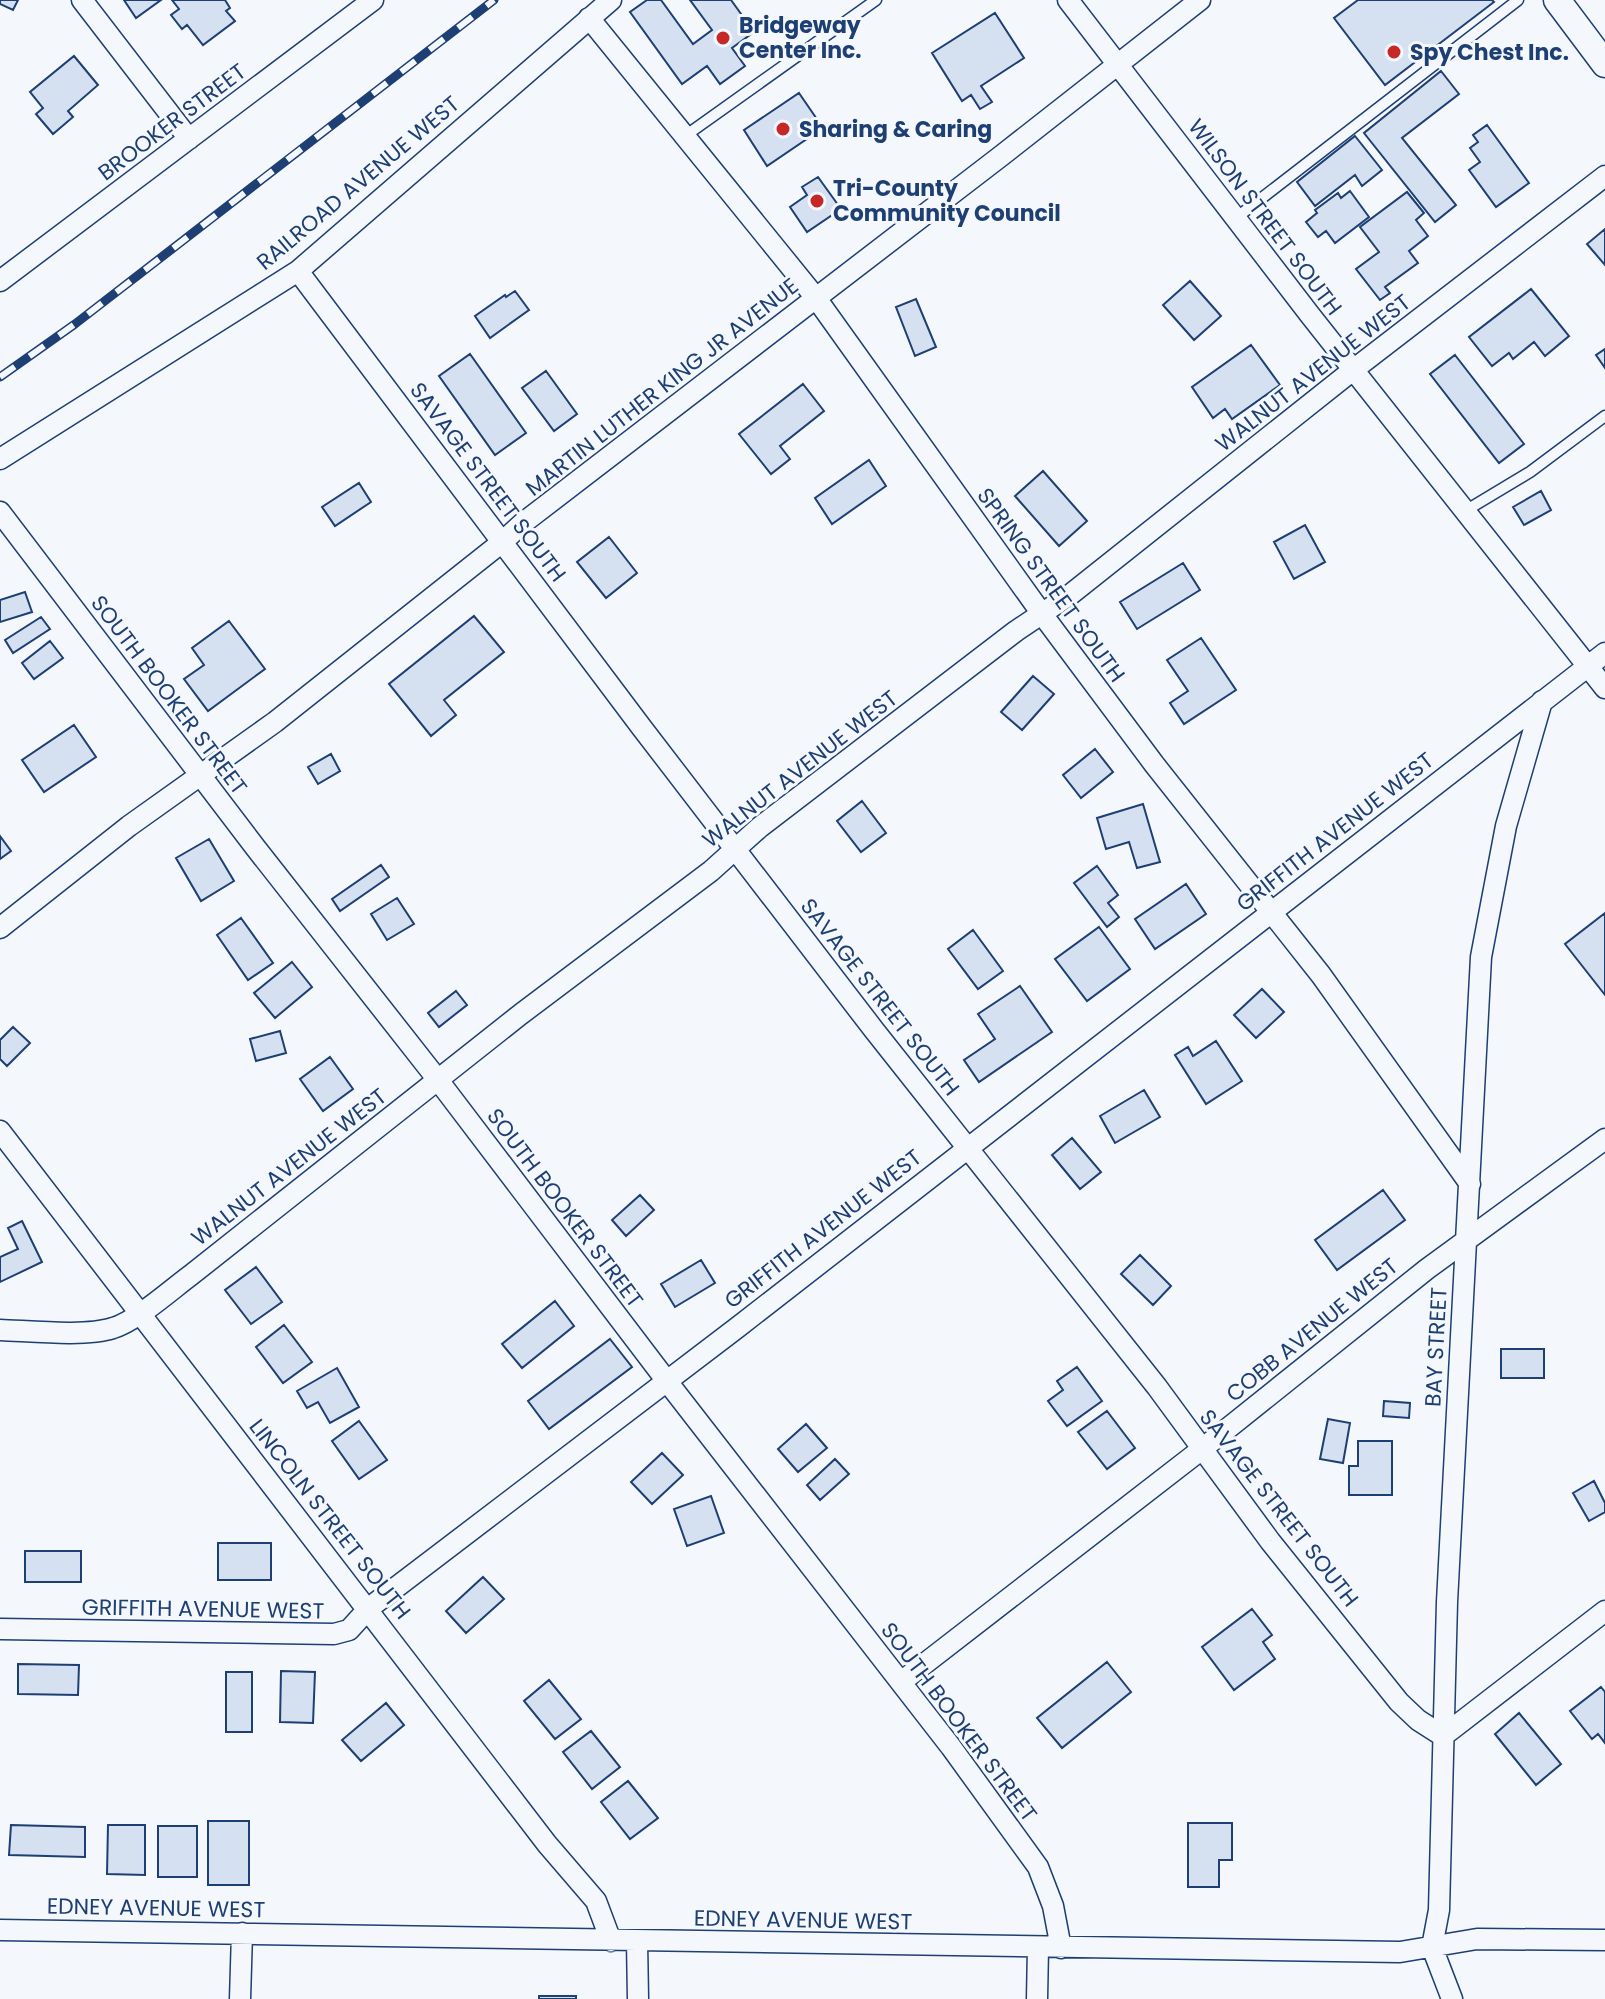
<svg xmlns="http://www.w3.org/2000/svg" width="1605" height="1999" viewBox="0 0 1605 1999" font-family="Poppins,sans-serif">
	<rect width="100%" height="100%" fill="#f4f7fb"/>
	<path fill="#d5e0f0" stroke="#1d3f73" stroke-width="2" d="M0,0H18L13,10L0,4Z
		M124,0H161L136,18Z
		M172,0H225L230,8L226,11L235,21L203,45L187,25L182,29L171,15L179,9Z
		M647,0H661L693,44L712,30L690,0H731L754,32L732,48L745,66L720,84L707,66L682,84L630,12Z
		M1358,0H1492L1494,2L1385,85L1334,18Z
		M995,13L1024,58L981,86L992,102L980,109L971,95L962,101L932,53Z
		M74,56L98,85L68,111L73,117L53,134L36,114L43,108L30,92Z
		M1441,71L1459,94L1402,138L1456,205L1435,222L1364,133Z
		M799,93L823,128L767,166L744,130Z
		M1487,125L1529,183L1496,207L1469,170L1480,162L1470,148L1478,142L1473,135Z
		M1355,136L1382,170L1362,186L1355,175L1315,206L1297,182Z
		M818,177L841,209L807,232L790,207L807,195L802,187Z
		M1350,191L1369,217L1335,243L1326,231L1318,237L1306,222L1317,213L1315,210L1338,193L1341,198Z
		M1407,192L1424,213L1416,220L1428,236L1409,251L1418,263L1385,287L1390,293L1380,300L1356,269L1379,252L1360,227Z
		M1605,229V265L1587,244Z
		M1190,281L1221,316L1194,340L1163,305Z
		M1531,289L1569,336L1545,356L1534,342L1513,359L1509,353L1492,366L1469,337Z
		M515,291L529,310L490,338L475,316L505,295L506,297Z
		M916,299L936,347L915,356L896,307Z
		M1251,345L1280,385L1232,419L1225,409L1213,418L1192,387Z
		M1605,349V368L1596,355Z
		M470,354L526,433L495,455L439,376Z
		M1455,355L1524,444L1499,463L1430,374Z
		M546,371L577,414L554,431L522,388Z
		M803,384L824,411L780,446L790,459L771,474L739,434Z
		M869,460L886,486L832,524L815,498Z
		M1043,471L1087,521L1059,546L1015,496Z
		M359,483L371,502L335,526L322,507Z
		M1541,491L1551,510L1524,525L1513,507Z
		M1305,525L1325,562L1294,579L1274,542Z
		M609,537L637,573L606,598L577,562Z
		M1183,563L1200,590L1137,629L1120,602Z
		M25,592L32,612L0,622V600Z
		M474,616L504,652L444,700L456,715L431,736L389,684Z
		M41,617L50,629L13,653L5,640Z
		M229,621L265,669L208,711L184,679L204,665L192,648Z
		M1201,638L1236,690L1184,724L1170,703L1188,691L1167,660Z
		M50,641L63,658L34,679L22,663Z
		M1033,676L1054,694L1022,730L1001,712Z
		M74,725L96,757L44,792L22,760Z
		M1095,749L1113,772L1081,798L1063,775Z
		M331,754L340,771L318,784L308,767Z
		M862,801L886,833L861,852L837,821Z
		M1143,804L1160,862L1137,868L1129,842L1106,849L1097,818Z
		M0,836L11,851L0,859Z
		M209,839L234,881L201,901L176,858Z
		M381,865L389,877L340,911L332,899Z
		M1097,866L1118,895L1108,903L1119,917L1107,927L1074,883Z
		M1186,884L1206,914L1155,949L1135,919Z
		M397,898L414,924L387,940L371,914Z
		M1605,913V995L1565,944Z
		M241,918L273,963L248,980L217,935Z
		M1099,927L1130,969L1087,1001L1055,959Z
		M973,930L1003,971L978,989L948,949Z
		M292,962L312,987L275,1018L254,993Z
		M1020,986L1052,1032L979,1082L964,1060L995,1039L978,1014Z
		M1262,989L1284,1012L1256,1038L1234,1015Z
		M456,991L467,1005L439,1027L428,1013Z
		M13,1027L30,1043L7,1066L0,1059V1040Z
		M280,1031L286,1053L256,1061L250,1039Z
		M1216,1041L1242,1081L1206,1104L1175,1055L1188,1047L1193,1056Z
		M330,1057L353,1089L323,1111L300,1079Z
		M1144,1090L1160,1117L1115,1143L1100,1116Z
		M1072,1138L1101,1172L1080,1189L1052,1155Z
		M1383,1190L1405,1220L1337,1270L1315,1240Z
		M640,1195L654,1210L626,1236L612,1220Z
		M22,1221L42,1262L0,1282V1257L18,1249L8,1228Z
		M1140,1255L1171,1286L1153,1305L1121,1274Z
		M701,1260L715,1283L675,1307L661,1284Z
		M256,1267L282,1302L251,1324L225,1290Z
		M555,1301L574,1326L522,1368L502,1344Z
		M284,1325L312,1362L283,1383L256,1347Z
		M610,1339L632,1367L549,1429L528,1401Z
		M1501,1349H1544V1378H1501Z
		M1077,1367L1102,1401L1067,1426L1048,1401L1063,1390L1057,1381Z
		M337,1368L359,1407L330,1423L318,1402L307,1408L297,1391Z
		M1384,1401L1410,1403L1409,1418L1383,1416Z
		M1107,1411L1135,1448L1107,1469L1078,1432Z
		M1328,1419L1350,1423L1343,1463L1320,1459Z
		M359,1421L387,1460L359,1479L332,1441Z
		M806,1424L827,1448L798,1472L778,1449Z
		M1358,1441H1392V1495H1349V1466H1358Z
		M662,1453L683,1475L652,1504L631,1482Z
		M835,1459L849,1474L820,1500L807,1485Z
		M1594,1481L1605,1503V1512L1589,1521L1573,1493Z
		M711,1496L724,1533L687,1546L674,1509Z
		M218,1543H271V1580H218Z
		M25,1551H81V1582H25Z
		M483,1577L504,1599L466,1633L446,1611Z
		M1252,1609L1272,1635L1263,1642L1275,1659L1234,1690L1202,1647Z
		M1107,1662L1131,1692L1062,1748L1037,1718Z
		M18,1664L79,1665L78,1695L18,1694Z
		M281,1671L315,1672L313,1723L280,1722Z
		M226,1672H252V1732H226Z
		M549,1680L581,1719L555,1739L524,1701Z
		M1601,1687L1605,1692V1743L1598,1734L1592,1739L1570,1711Z
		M386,1703L404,1725L361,1761L342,1740Z
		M1519,1713L1561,1764L1536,1785L1495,1734Z
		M591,1731L620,1767L592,1789L563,1752Z
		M628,1781L658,1818L630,1839L601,1802Z
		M208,1821H249V1885H208Z
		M1188,1823H1232V1860H1219V1887H1188Z
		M11,1825L85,1827V1857L9,1855Z
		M108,1825H145V1875L107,1874Z
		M158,1826H197V1877H158Z
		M539,1996H576V1999H539Z"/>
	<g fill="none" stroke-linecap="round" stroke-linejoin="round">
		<defs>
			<path id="service" d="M685,136L876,0
				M1236,218L1518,0
				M1465,511L1530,472L1605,416"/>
			<path id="minor" d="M82,0L189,139
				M1068,0L1310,315L1605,688
				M589,18L816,298L1042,614L1154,764L1321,975L1470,1184
				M298,271L642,728L874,1030L1157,1387L1270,1541L1399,1702L1418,1720L1443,1736L1605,1611
				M0,281L373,0
				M0,459L298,271L611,0
				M0,512L255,847L438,1080L666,1380L951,1747L1038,1867L1053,1906L1061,1948
				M0,928L129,826L275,722L501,543L523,523L1001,156L1200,0
				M0,1131L547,1844L596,1901L611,1941
				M0,1330C30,1331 86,1337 113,1328C135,1322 172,1289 191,1275L521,1014L711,871L760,827L1016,631L1071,594L1353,370L1605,176
				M0,1629L334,1634L349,1630L369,1608L738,1327L1605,653
				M901,1682L1202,1449L1427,1269L1605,1139
				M0,1930L1400,1952L1477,1939L1605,1940
				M637,1941L638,1999
				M240,1999L242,1933
				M1037,1999L1038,1948
				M1452,1999L1432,1947L1439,1910L1447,1602L1481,957L1506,826L1542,701"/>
			<path id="tertiary" d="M1557,0L1605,64"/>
		</defs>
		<use href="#service" stroke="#1d3f73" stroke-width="13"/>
		<use href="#minor" stroke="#1d3f73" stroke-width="23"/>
		<use href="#tertiary" stroke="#1d3f73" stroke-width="29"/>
		<use href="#service" stroke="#f4f7fb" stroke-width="10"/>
		<use href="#minor" stroke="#f4f7fb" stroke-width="20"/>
		<use href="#tertiary" stroke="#f4f7fb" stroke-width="26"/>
		<defs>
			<path id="rail" d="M0,377L75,324L494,0"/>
		</defs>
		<use href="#rail" stroke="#1d3f73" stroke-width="9"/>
		<use href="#rail" stroke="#f4f7fb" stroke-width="6" stroke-dasharray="18" stroke-linecap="butt"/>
	</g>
	<g fill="#c62828" stroke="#f4f7fb" stroke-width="3">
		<circle cx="723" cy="38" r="8"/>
		<circle cx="1394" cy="52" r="8"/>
		<circle cx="783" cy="129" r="8"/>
		<circle cx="817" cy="201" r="8"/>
	</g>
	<g text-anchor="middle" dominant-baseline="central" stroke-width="6" stroke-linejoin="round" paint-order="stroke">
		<g font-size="22" font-weight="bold" fill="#1d3f73" stroke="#f4f7fb" text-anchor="start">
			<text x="739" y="25">Bridgeway<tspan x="739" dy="25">Center Inc.</tspan></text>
			<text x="1410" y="52">Spy Chest Inc.</text>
			<text x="799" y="129">Sharing &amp; Caring</text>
			<text x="833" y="188">Tri-County<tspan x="833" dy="25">Community Council</tspan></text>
		</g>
		<g font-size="22" fill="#1d3f73" stroke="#f4f7fb">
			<text transform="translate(172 122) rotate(-37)">BROOKER STREET</text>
			<text transform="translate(358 183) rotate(-40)">RAILROAD AVENUE WEST</text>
			<text transform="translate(1265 217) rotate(53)">WILSON STREET SOUTH</text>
			<text transform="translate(1313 373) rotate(-38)">WALNUT AVENUE WEST</text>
			<text transform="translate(662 387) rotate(-38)">MARTIN LUTHER KING JR AVENUE</text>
			<text transform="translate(488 482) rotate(53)">SAVAGE STREET SOUTH</text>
			<text transform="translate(1051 585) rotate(54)">SPRING STREET SOUTH</text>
			<text transform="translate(169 695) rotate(53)">SOUTH BOOKER STREET</text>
			<text transform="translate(800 769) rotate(-38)">WALNUT AVENUE WEST</text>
			<text transform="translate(1335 832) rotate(-38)">GRIFFITH AVENUE WEST</text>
			<text transform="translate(880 997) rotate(52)">SAVAGE STREET SOUTH</text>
			<text transform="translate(289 1167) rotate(-38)">WALNUT AVENUE WEST</text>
			<text transform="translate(565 1208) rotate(53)">SOUTH BOOKER STREET</text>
			<text transform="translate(823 1229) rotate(-38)">GRIFFITH AVENUE WEST</text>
			<text transform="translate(1312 1330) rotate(-39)">COBB AVENUE WEST</text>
			<text transform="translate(1436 1347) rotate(-87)">BAY STREET</text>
			<text transform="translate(1279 1508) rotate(52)">SAVAGE STREET SOUTH</text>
			<text transform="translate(330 1519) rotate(52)">LINCOLN STREET SOUTH</text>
			<text transform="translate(203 1609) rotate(1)">GRIFFITH AVENUE WEST</text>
			<text transform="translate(959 1722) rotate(53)">SOUTH BOOKER STREET</text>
			<text transform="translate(156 1908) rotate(1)">EDNEY AVENUE WEST</text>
			<text transform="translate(803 1920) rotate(1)">EDNEY AVENUE WEST</text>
		</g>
	</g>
</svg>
